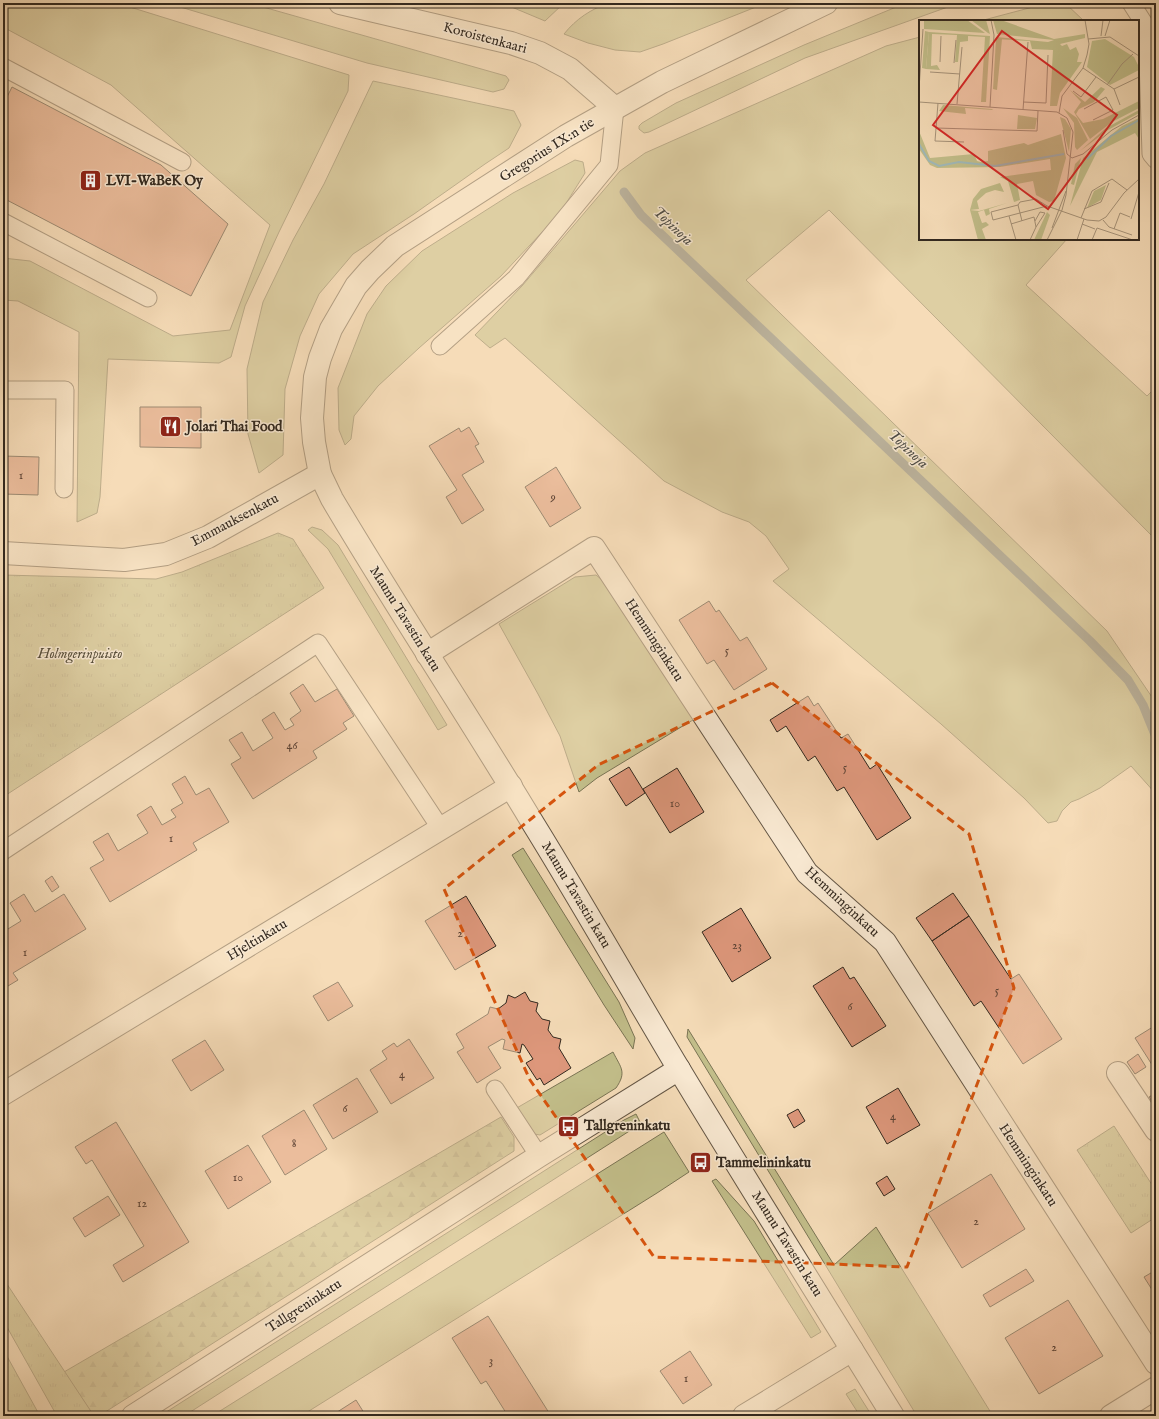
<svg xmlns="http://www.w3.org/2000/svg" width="1159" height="1419" viewBox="0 0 1159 1419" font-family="'IM FELL English',serif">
	<defs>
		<pattern id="forest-firs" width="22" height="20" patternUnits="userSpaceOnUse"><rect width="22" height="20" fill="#c2be8a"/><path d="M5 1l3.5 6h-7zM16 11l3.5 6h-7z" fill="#a7a377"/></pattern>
		<pattern id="park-tufts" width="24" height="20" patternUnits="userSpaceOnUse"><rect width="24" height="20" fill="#c2be8a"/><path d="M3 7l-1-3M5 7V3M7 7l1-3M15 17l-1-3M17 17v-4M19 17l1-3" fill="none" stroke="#a7a377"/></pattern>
	</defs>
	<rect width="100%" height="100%" fill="#f5dcb8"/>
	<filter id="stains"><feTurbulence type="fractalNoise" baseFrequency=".005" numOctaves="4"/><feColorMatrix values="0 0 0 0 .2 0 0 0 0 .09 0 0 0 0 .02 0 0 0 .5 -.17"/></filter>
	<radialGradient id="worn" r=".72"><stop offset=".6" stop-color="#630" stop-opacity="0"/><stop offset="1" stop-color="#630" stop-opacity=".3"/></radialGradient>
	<path fill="#c2be8a" stroke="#7a7454" d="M3,3H117L349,75L348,91L279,232L245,306L231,357L219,363L108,359L100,497L97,513L77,522L79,332L18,301L3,300V258L30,261L173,336L230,330L270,225L111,85L3,27Z
		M167,3H249L506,76L509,80L504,89L493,92L367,63Z
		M502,3H564L545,21Z
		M609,3H766L663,44L640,52L615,50L588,43L564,34C576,19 591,9 609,3Z
		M906,3H959L805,58L649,132L644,133L639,129V126L642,123L676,103L804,45Z
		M1048,3H1065L1084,21H980Z
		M920,37V239H1067L1026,285L1147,396L1156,387V540L829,210L746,280L1107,631L1156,703V794L1131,766L1100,788L1079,799L1071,802L1062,811L1057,821L1048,823L1024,798L941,724L773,581L789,569L766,536L749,522L722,512L664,481L505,338L490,348L475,335L522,286L620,171L645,153L886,46Z
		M373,81L514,111L521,125L509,148L485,164L414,214L353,254L319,294L300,336L285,389L283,455L259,473L248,434L247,369L263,302L293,240L324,184Z
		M575,160L583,162L585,173L560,213L501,276L419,348L378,386L354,416L351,439L345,445L339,430L338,388L367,314L386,286L422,251L513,193Z
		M312,527L322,530L338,545L447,725L438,730L328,549L308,530Z
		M596,575L607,584L696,718L597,778L579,792L560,736L538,694L499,624L575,577Z
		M523,848L619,1002L635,1038L633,1049L604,1005L512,855Z
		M688,1029L834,1265L876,1227L993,1416H917L687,1037Z
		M613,1052C621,1068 627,1072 616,1088L540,1135L534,1134L515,1109Z
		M636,1114L640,1122L631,1130L184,1416H160L624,1120Z
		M664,1132L689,1172L657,1193L301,1416H212Z
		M716,1179L754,1221L821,1332L811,1338L712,1181Z
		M855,1389L872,1416H860L846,1394Z"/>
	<path fill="url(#forest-firs)" stroke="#7a7454" d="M501,1117L514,1137V1151L99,1416H94L64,1372Z"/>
	<path fill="url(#park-tufts)" stroke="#7a7454" d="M278,533L293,539L324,588L3,797V575L156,579L182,572Z
		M1114,1126L1156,1191V1217L1131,1233L1077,1150Z
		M3,1278L94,1416H57L3,1320Z
		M3,1349L40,1416H3Z"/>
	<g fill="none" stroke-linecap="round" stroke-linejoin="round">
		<path stroke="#747f7b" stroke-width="9" d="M624,192L641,215L1090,641L1128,680L1143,705L1156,737"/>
	</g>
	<path fill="#dd977b" stroke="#33291f" d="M12,87L161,165L228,224L191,296L3,198V105Z
		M140,407H201V448L140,447Z
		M469,427L479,444L475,446L484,462L462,475L484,510L462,524L446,497L457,490L429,446L459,428L461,432Z
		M3,456L39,457L38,495L3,494Z
		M556,467L581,508L550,527L525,487Z
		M709,601L716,612L719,610L740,641L747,637L767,669L734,690L714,660L707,664L679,620Z
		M303,684L315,702L337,689L354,716L343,723L347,729L313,751L317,758L253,799L231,764L241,758L229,740L242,732L253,751L273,738L262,720L274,712L285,730L294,725L290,719L301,711L290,693Z
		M808,696L814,706L818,703L841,738L848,734L870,769L877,764L911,818L877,840L844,787L837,791L815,756L808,761L786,726L777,732L770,720Z
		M629,767L645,793L626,806L609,779Z
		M677,768L704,812L670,833L643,789Z
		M185,776L196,795L209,788L229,822L193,843L197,850L110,902L90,868L104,860L93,842L108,833L118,851L148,833L137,815L151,806L162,825L176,817L171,810L183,803L172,784Z
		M52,876L59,887L52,892L45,881Z
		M953,893L969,916L932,941L916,918Z
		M24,894L35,912L64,894L86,929L13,973L18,980L3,989V932L21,921L10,903Z
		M466,896L496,946L455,970L425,921Z
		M741,908L771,958L732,982L702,932Z
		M969,916L1011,979L1019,974L1062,1039L1023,1064L981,1001L974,1006L932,941Z
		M843,967L850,979L854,977L886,1026L852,1047L813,986Z
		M338,982L353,1006L328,1021L313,996Z
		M525,992L530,1001L538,1003L536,1011L542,1019L550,1021L548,1030L553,1037L561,1039L559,1048L571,1068L544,1085L540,1078L537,1080L526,1063L533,1059L524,1045L522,1044L520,1053L503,1049L505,1040L502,1039L488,1047L501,1068L477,1083L457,1052L464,1048L456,1034L488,1014L490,1007L498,1009L506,1003L508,995L515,998Z
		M1156,1025V1071L1135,1038Z
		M409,1039L434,1078L391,1104L370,1070L387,1059L382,1051L394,1043L397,1047Z
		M205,1040L224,1070L191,1091L172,1060Z
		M1138,1054L1146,1067L1135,1074L1127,1062Z
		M357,1078L378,1112L333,1139L313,1105Z
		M898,1088L920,1125L887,1144L866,1107Z
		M1156,1093V1107L1149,1097Z
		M798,1109L805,1121L794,1128L787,1115Z
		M304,1110L327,1149L285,1175L262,1136Z
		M116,1122L189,1242L123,1282L113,1265L144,1246L92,1160L86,1164L75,1147Z
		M248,1145L271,1182L228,1209L205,1171Z
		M991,1174L1025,1229L962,1268L928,1213Z
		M887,1176L895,1189L884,1196L876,1183Z
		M108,1196L120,1215L85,1237L73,1218Z
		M1026,1269L1034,1281L990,1307L983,1295Z
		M1156,1270V1296L1144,1277Z
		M1068,1300L1103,1356L1039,1394L1005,1338Z
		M488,1316L551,1416H508L486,1381L481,1384L452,1338Z
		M690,1351L712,1385L683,1404L660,1371Z
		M356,1400L366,1416H331Z"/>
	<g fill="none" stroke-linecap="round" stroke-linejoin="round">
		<defs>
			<path id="service" d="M1131,3L1147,28L1156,34
				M1147,28L1151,154L1156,160
				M3,67L182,162
				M3,222L148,298
				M440,346L516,278L609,165L615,108
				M3,390H65L64,489
				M3,851L318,643L441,829
				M495,1089L539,1156"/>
			<path id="minor" d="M3,553L124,560L166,554L208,537L320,474
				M427,654L594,548L807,873L885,942L1156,1363
				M1118,1073L1156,1130
				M3,1094L511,786
				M133,1416L539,1156L679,1069
				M744,1416L852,1350
				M1111,1416L1156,1388"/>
			<path id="tertiary" d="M340,3L511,43L540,53L570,69L615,108
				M826,3L662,82L566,136L395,246L370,270L356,286L331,329L320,358L315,377L312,418L314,442L320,474L332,499C397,609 468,715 534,825C584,906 631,989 680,1071C750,1187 822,1301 893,1416"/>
		</defs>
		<use href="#service" stroke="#645645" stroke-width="19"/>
		<use href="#minor" stroke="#645645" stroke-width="24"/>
		<use href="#tertiary" stroke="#645645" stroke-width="24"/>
		<use href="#service" stroke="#f8e8d1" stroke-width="17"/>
		<use href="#minor" stroke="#f8e8d1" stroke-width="22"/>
		<use href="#tertiary" stroke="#f8e8d1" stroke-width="22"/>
	</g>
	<path d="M0 0H1159V1419H0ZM772,683L969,834L1014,988L907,1267L654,1257L530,1080L444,889L598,765Z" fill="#f5dcb8" fill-opacity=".55" fill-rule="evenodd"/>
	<path fill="none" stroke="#d6540e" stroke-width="3" stroke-dasharray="8 5" stroke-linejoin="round" d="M772,683L969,834L1014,988L907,1267L654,1257L530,1080L444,889L598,765Z"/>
	<defs>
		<symbol id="building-square" viewBox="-11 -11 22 22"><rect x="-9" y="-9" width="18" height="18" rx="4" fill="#8f2418" stroke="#f8e8d1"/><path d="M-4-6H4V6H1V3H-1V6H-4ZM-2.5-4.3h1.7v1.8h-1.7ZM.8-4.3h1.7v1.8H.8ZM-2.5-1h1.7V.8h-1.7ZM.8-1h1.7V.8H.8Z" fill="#fff"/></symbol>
		<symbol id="restaurant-square" viewBox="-11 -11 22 22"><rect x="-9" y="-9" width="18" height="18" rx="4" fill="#8f2418" stroke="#f8e8d1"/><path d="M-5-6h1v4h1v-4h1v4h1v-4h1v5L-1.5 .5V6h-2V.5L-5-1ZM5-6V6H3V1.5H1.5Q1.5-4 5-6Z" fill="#fff"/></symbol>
		<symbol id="bus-square" viewBox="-11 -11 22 22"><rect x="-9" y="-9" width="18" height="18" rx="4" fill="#8f2418" stroke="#f8e8d1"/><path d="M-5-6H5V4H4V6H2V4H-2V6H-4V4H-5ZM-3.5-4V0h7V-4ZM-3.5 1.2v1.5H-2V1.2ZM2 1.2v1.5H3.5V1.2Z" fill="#fff"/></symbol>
	</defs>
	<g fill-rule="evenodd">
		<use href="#building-square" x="78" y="168" width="25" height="25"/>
		<use href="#restaurant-square" x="158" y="414" width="25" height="25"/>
		<use href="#bus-square" x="556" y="1114" width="25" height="25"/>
		<use href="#bus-square" x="688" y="1150" width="25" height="25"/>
	</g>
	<g text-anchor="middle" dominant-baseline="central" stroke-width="3" stroke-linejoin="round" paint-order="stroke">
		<g font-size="12" fill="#5e4436">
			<text x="21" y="475">1</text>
			<text x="553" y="497">9</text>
			<text x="727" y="650">5</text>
			<text x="292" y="745">46</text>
			<text x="845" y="767">5</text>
			<text x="675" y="803">10</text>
			<text x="171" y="838">1</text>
			<text x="460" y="933">2</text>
			<text x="737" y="945">23</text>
			<text x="25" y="952">1</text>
			<text x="997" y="990">5</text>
			<text x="850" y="1006">6</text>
			<text x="402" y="1074">4</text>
			<text x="345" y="1108">6</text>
			<text x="893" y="1116">4</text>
			<text x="294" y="1143">8</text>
			<text x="238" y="1177">10</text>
			<text x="142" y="1203">12</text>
			<text x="976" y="1221">2</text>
			<text x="1054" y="1347">2</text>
			<text x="491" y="1360">3</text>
			<text x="686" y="1378">1</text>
		</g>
		<g font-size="14" fill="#33291f" stroke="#f8e8d1">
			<text transform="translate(485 38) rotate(15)">Koroistenkaari</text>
			<text transform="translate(547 150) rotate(-32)">Gregorius IX:n tie</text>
			<text transform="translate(235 520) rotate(-28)">Emmauksenkatu</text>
			<text transform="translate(405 619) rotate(58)">Maunu Tavastin katu</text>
			<text transform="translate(654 640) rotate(57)">Hemminginkatu</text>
			<text transform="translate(576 895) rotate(59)">Maunu Tavastin katu</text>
			<text transform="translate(842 902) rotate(43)">Hemminginkatu</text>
			<text transform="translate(257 940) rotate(-31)">Hjeltinkatu</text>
			<text transform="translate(1028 1165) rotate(57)">Hemminginkatu</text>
			<text transform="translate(787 1244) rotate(58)">Maunu Tavastin katu</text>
			<text transform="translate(304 1306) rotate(-33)">Tallgreninkatu</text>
		</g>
		<g font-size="14" font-weight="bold" fill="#33291f" stroke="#f8e8d1" text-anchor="start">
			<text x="106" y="181">LVI-WaBeK Oy</text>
			<text x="186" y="427">Jolari Thai Food</text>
			<text x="584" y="1126">Tallgreninkatu</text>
			<text x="716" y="1163">Tammelininkatu</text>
		</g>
		<g font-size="14" font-style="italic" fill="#574e3a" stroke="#f8e8d1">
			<text x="80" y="654">Holmgerinpuisto</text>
		</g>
		<g font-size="15" font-style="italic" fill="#4e4d46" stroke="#f8e8d1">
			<text transform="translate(673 226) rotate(44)">Topinoja</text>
			<text transform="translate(908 449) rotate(43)">Topinoja</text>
		</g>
	</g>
	<g transform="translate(919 20)">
		<rect width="220" height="220" fill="#f5dcb8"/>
		<path d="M52,0H67L71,14L69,13ZM10,12L71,16L67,82H62L66,17L49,16V21L41,22L39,42H36L38,15L13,14L12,46L18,45L21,50L7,49ZM186,19L215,37L220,47V50L191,65L168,47L173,21ZM182,67L186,69L175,82L160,89L157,94L164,103L184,99L220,81V88L193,102L171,119L155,92L162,82L151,70L166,82ZM24,85L73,89L74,90L46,88L47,94L20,91ZM144,88L158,98L169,120L158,130L156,127L155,103ZM220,90V93L189,110L161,131L187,108ZM99,95L118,98L116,109H98ZM141,97L146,99L152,109L150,132ZM220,98V119L216,113L178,132L151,186L164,138L203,106ZM0,111L11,138L55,134L58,141L62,142L69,141V131L105,123L109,125L142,114L147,138L135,181L130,182L117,175L114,161L98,164L101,180L95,182L89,161L81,157L132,150L131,139L81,147L18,148L11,145L0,129ZM162,138L155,165L152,164L156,144ZM88,183L70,189L71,194L67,196L65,190L59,192L63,203L67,202L70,205L63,209L67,220H59L51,190L60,191ZM128,192L131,195L122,220H115Z" fill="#c2be8a"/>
		<path d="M77,19H83L78,70L74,69Z" fill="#c2be8a"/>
		<path d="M5,0H48L66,13L5,9ZM74,0H82L135,19L166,14V18L141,24L143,26L148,24L151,30L157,27L160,34L158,42H163L141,73L138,86H131L134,30L113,29L111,21L77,19V17L129,22L135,20L78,14ZM6,11L10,12L7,49L3,48ZM81,163L85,172L76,170L67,173L58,181L60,189L51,190L54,179L62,169ZM187,165L182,180L168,188L175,171Z" fill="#c2be8a"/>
		<path fill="none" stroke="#a0b9b9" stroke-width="2" d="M0,124L10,141L20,146L40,142L76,146L145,134M168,139L192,116L220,100"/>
		<path fill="none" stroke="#a7947b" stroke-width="1" d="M182,16L184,0M186,16L191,0M169,19L191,17L220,36M21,42L22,16M35,43L37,20M164,48L195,69L201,85M11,52L41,54M188,65L203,44L214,34M0,69L4,9M195,69L220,57M154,71L162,77L177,57M0,82L138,92L148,98L154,112L147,175L143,190L128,220M104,82L127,83L129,35M19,83L16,121L45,122M38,84L43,27M71,87L75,15L72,0M165,89L187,77L194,90L174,100M104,90L109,22M140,93L143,76L164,48L168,35L170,24L166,0M17,108L118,111L119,91M144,110L148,134L153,138L164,134L193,110L220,95M99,185L72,192L74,200L128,186L168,200L180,201L187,197L205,173L220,159M165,189L182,182L190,163M90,196L97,220M162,198L173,171L193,159L208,170M212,199L220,172M184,200L190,207L213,215M103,201L99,185L101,182L117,179L128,186M116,201L121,192L126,193L117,207M92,204L115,197L117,207L111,220M163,204L176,209M133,208L147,171M195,209L201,193L211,197M158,220L165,199M173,220L178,208L214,220"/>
		<path fill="#d62828" fill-opacity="0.15" stroke="#d62828" stroke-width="2" d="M83,11L198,95L129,189L14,105Z"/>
		<rect width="220" height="220" fill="none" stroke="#33291f" stroke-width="2"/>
	</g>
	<rect width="1159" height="1419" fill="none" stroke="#f5dcb8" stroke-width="16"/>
	<rect x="4" y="4" width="1151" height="1411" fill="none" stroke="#33291f" stroke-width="2"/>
	<rect x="8" y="8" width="1143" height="1403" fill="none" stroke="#33291f"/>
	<rect width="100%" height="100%" filter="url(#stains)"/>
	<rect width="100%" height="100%" fill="url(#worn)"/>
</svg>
